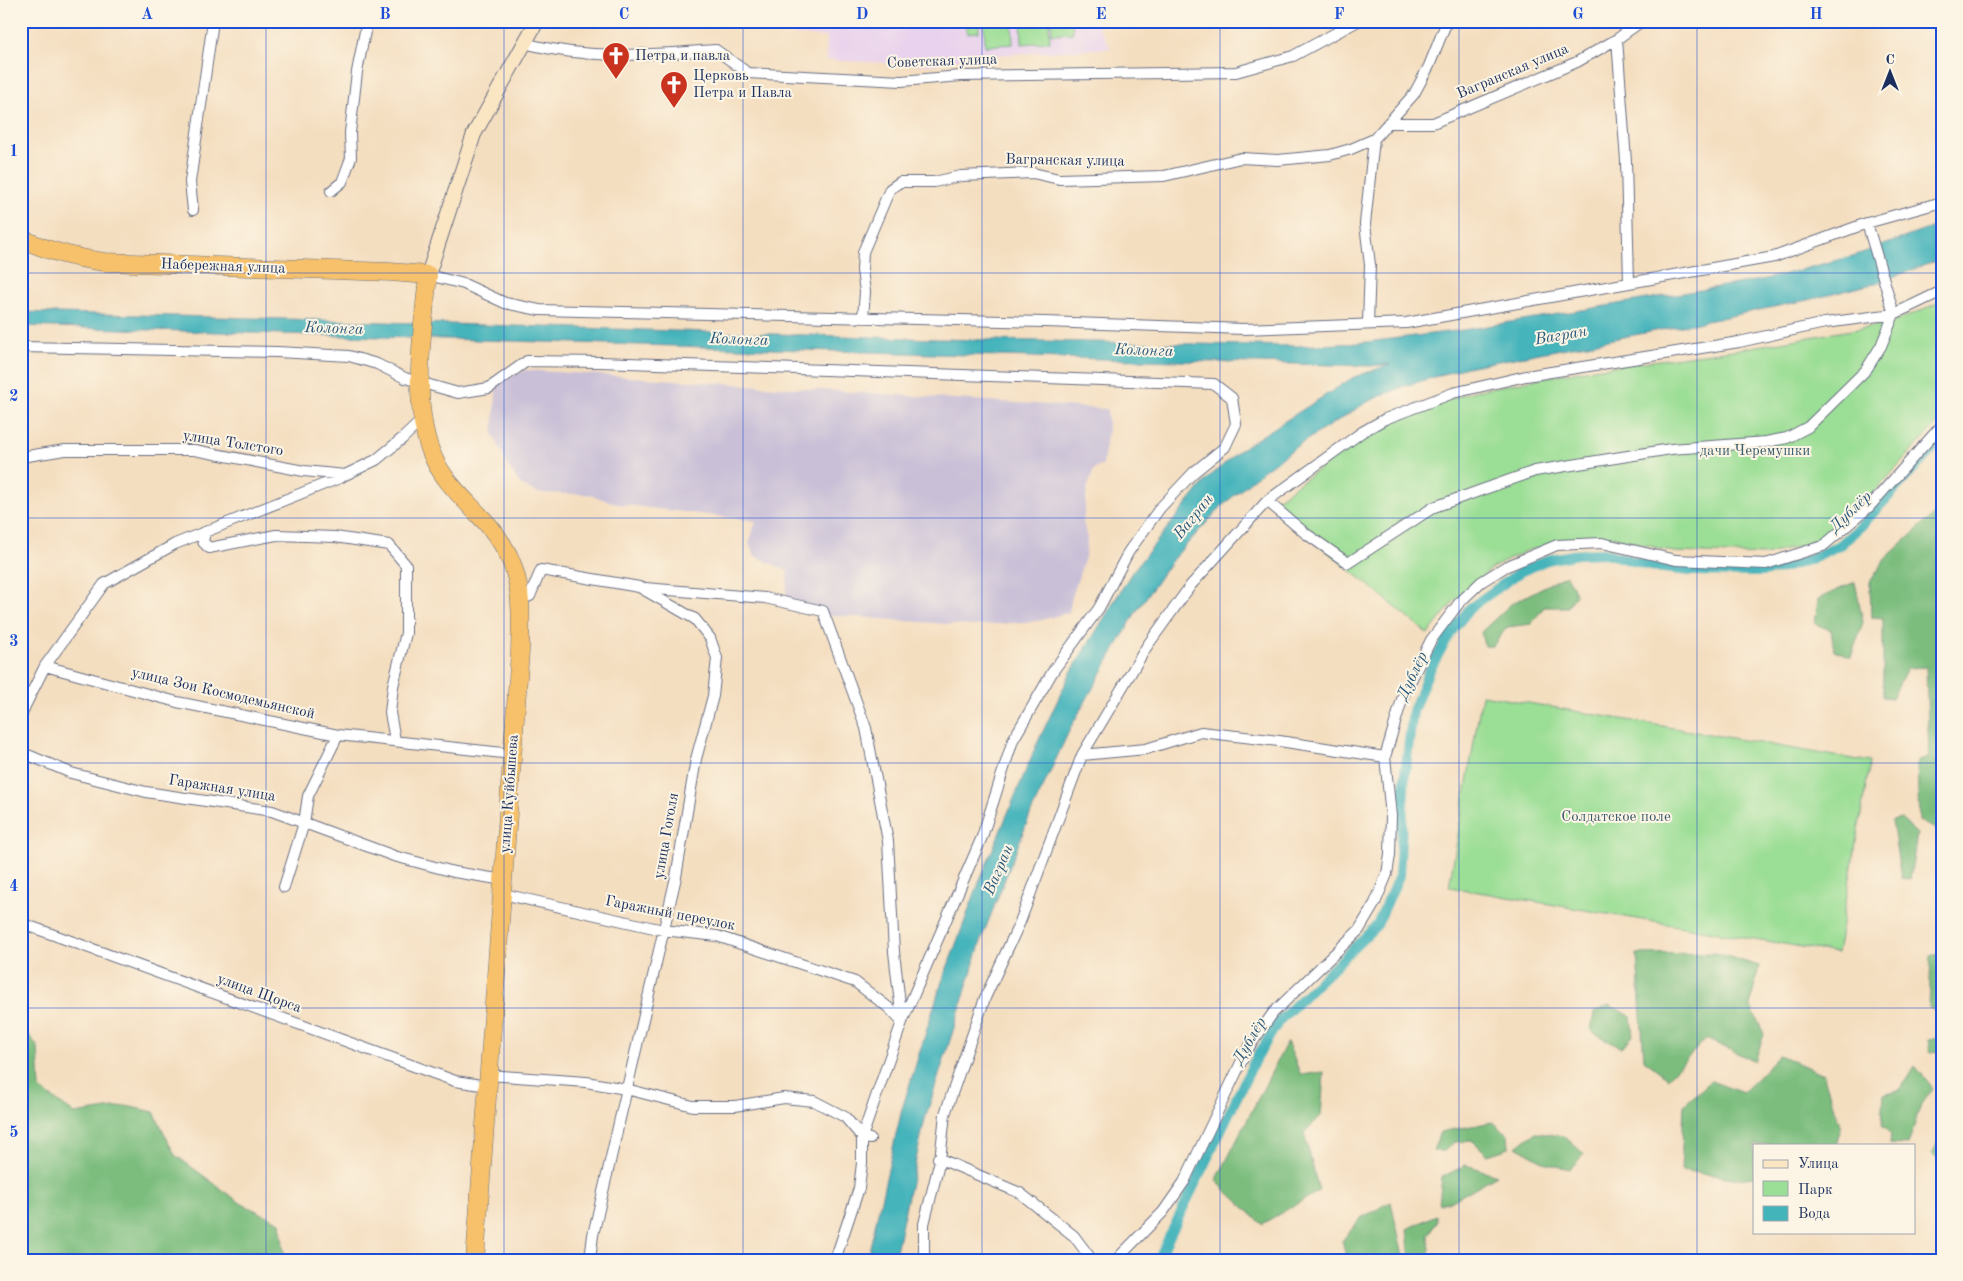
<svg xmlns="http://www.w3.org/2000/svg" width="1963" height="1281" viewBox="0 0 1963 1281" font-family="'Old Standard TT',serif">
	<rect width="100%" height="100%" fill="#fcf5e5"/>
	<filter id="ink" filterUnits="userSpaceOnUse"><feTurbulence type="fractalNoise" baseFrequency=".02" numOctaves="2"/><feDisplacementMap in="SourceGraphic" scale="10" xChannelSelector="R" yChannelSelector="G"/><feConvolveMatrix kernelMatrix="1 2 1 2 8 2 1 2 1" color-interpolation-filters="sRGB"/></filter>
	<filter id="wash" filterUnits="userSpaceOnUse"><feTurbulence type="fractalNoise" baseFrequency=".0096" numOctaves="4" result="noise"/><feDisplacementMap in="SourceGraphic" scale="20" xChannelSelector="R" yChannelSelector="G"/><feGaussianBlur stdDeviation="1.12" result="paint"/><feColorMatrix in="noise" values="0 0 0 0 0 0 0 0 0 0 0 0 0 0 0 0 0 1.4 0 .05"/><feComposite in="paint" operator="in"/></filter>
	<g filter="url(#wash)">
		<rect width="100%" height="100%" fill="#f4dec0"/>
		<path fill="#e9d2ed" d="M793,21H1094L1111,48L968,57L931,65L826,60L827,37L793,35Z"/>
		<path fill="#c9bfd7" d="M526,370L1107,409L1108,427L1103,465L1094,469L1087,489L1083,522L1087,537L1086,554L1072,597L1069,612L1038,621L972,626L818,614L791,608L786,592L788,571L755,556L749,544L756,521L618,504L587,494L538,493L521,485L509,468L493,434L497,383Z"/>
		<path fill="#9bde95" stroke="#5b867a" d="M966,21H979V32L967,33Z
			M984,21H1012L1013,44L985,46Z
			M1021,21H1049L1050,42L1022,44Z
			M1051,21H1072L1073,33L1052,34Z
			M1942,301V418L1879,487L1844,521L1811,543L1765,555L1674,552L1614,537L1564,541L1526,551L1492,568L1454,601L1428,634L1270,504L1354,444L1409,413L1474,391L1579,371L1740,349L1892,323Z
			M1482,695L1870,762L1837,953L1449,887Z"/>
		<path fill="#7cbd7e" stroke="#4c766e" d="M1942,507V832L1919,821L1917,760L1929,758L1926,667L1907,668L1892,698L1883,697V618L1871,617L1870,582L1885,559Z
			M1566,575L1576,594L1568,607H1544L1531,624L1507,627L1493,646H1484L1481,632L1511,604Z
			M1855,582L1863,622L1851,657L1834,650L1831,630L1815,624L1818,599Z
			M1901,819L1917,834L1910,879L1901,878L1892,821Z
			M1716,953L1759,966L1750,1005L1764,1034L1755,1061L1706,1039L1668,1078L1644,1060L1637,954Z
			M1942,953V1011L1929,1008L1931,956Z
			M1609,1005L1631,1016L1633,1036L1621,1048L1591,1031L1594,1013Z
			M22,1026L38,1047L40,1089L75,1114L126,1106L154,1112L175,1155L242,1204L280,1222L285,1260H21Z
			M1939,1038L1942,1040V1053L1940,1051L1930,1052L1928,1040Z
			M1287,1042L1301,1075L1324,1072L1321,1116L1304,1133L1319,1191L1262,1224L1216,1181Z
			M1779,1055L1823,1074L1841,1128L1836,1145H1754V1177L1739,1179L1681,1170L1684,1105L1711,1081L1743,1093Z
			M1915,1066L1933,1088L1921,1104L1908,1145L1890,1144L1891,1133L1882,1125L1884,1094L1901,1089Z
			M1493,1122L1508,1135L1509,1148L1488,1155L1473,1141L1454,1142L1444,1151H1433L1440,1132Z
			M1536,1133L1564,1136L1584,1154L1570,1169L1548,1164L1516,1146Z
			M1942,1133V1161L1932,1155Z
			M1466,1165L1497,1175L1454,1200L1439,1204L1442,1177Z
			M1391,1202L1404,1260H1347L1342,1241L1361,1218Z
			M1436,1215L1437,1221L1428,1236L1430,1249L1427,1260H1410L1407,1229Z"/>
		<path fill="#44b4bb" stroke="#30728c" d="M1942,224V259L1876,283L1817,298L1697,323L1467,367L1405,386L1369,401L1300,444L1260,473L1222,506L1173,559L1136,612L1071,727L1030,815L983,935L941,1069L925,1119L894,1260H867L902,1109L940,987L981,877L1036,746L1070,674L1132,572L1207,479L1241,449L1354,377L1391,364L1371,366L1064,358L21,326V312L253,318L939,339L1298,346L1359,343L1463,330L1766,279L1856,255Z"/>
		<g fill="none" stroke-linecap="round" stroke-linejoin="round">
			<path stroke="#44b4bb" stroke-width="10" d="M1158,1260L1254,1062L1279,1021L1377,925L1399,876L1405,773L1413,711L1428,673L1449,635L1470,608L1520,572L1547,560L1577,554L1605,553L1654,567L1689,571L1762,572L1780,569L1808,560L1840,545L1861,526L1942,439"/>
		</g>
	</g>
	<g filter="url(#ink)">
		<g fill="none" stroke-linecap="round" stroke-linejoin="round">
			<defs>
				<path id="street" d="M1617,39L1626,161L1629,282
					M524,43C587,60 652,55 716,50L748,73L901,81L961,76L1236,72L1293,56L1358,21
					M1388,123H1433L1577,62L1617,39L1642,21
					M331,191L342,182L351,158L350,133L357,72L367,21
					M193,210L190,182L213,21
					M428,275L464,284L505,303L539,310L1045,322L1244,329L1406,323L1774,257L1867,223L1942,202
					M863,318L865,292L862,270L863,252L890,189L900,182H934L961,176L1033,173L1059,179L1164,176L1241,158L1278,160L1330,155L1351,149L1374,139
					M1368,323L1370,265L1365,224L1374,139L1414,94L1429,66L1447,21
					M21,347L278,352L349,356L377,364L405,378L458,393L489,388L527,361L600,362L1214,384L1232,398L1236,424L1225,447L1193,473L1160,508L1129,551L1099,608L1053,671L1013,740L982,837L902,1022L862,1137V1163L859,1188L835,1260
					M21,457L65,450H194L304,471L345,475L376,460L403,438L422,420
					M1267,501L1305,533L1348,563L1434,507L1535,471L1671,449L1766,442L1787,438L1808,427L1866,370L1881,346L1894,314L1867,223
					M205,532L203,542L209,548L276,535L335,537L389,545L406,565V633L393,686L390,713L395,740
					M645,588L765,598L823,611L866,728L888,841L894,952L902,1021
					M521,600L530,596L541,570L639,587L695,619L710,638L717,658L713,696L696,759L676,877L593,1235L590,1260
					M45,666L177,702L338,735L512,754
					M21,717L25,706L45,666L104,584L175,544L342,477
					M21,752L71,773L146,792L272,811L394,856L454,872L504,880
					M1082,755L1146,749L1201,732L1279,741L1385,757
					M284,887L304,823L308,796L338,735
					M503,894L663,930L717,936L855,982L889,1008L902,1022
					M21,923L455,1081L488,1086
					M489,1075L586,1082L626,1089L693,1106H735L784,1098L814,1101L845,1117L862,1137L870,1139
					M938,1158L1020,1193L1074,1236L1092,1260
					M924,1260V1224L940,1160L945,1114L985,998L1020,922L1082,755L1147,646L1191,585L1267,501L1362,432L1385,419L1453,393L1526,376L1739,342L1825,323L1894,314L1942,291
					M1116,1260L1163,1212L1184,1182L1247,1050L1273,1013L1359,930L1375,903L1387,874L1390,855L1391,816L1385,757L1403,696L1431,640L1459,603L1481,582L1505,567L1557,545L1602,543L1676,560L1766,564L1823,546L1869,507L1942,425"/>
				<path id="secondary" d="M428,275L474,134L537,21"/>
				<path id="highway" d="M21,238C49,252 75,258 105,262L390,272L428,275C423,328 411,402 431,452C441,478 461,496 479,515C522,558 522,594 520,651L475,1260"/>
			</defs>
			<use href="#street" stroke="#676c80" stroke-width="12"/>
			<use href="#secondary" stroke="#676c80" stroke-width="16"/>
			<use href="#highway" stroke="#676c80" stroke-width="19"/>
			<use href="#street" stroke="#fff" stroke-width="10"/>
			<use href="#secondary" stroke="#fbe6c4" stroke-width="14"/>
			<use href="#highway" stroke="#f6c16b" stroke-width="18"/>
		</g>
	</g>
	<path fill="none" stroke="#1d4ed8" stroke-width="1" stroke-opacity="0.55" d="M266,21V1260M504,21V1260M743,21V1260M982,21V1260M1220,21V1260M1459,21V1260M1697,21V1260M21,273H1942M21,518H1942M21,763H1942M21,1008H1942"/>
	<defs>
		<symbol id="church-pin" viewBox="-11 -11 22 30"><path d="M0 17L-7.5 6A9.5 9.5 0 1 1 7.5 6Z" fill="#c8321e" stroke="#fcf5e5"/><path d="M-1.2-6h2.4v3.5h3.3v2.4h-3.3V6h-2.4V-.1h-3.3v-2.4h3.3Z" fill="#fff"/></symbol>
	</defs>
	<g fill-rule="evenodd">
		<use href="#church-pin" x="600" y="40" width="32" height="43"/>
		<use href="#church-pin" x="658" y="69" width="32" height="43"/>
	</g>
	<g text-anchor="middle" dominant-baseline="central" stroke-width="4" stroke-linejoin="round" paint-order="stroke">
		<g font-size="15" fill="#1b2f5e" stroke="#fcf5e5" text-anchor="start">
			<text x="635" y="56">Петра и павла</text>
			<text x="693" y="76">Церковь<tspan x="693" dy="17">Петра и Павла</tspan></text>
		</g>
		<g font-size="15" fill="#1b2f5e" stroke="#fcf5e5">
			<text transform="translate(942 62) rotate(-2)">Советская улица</text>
			<text transform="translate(1513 72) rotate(-23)">Вагранская улица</text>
			<text transform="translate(1065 161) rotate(1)">Вагранская улица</text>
			<text transform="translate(223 267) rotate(2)">Набережная улица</text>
			<text transform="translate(233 444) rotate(9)">улица Толстого</text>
			<text transform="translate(223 694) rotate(13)">улица Зои Космодемьянской</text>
			<text transform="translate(222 789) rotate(9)">Гаражная улица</text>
			<text transform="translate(510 794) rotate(-86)">улица Куйбышева</text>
			<text transform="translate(667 836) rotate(-80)">улица Гоголя</text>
			<text transform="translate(670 914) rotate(11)">Гаражный переулок</text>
			<text transform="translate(259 994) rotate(20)">улица Щорса</text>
		</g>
		<g font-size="15" fill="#3b5b6c" stroke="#fcf5e5">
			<text x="1755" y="451">дачи Черемушки</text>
			<text x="1616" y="817">Солдатское поле</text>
		</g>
		<g font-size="16" font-style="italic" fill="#27577a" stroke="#fcf5e5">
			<text transform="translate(334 329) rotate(2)">Колонга</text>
			<text transform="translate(1561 336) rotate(-10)">Вагран</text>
			<text transform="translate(739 340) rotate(2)">Колонга</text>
			<text transform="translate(1144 351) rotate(2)">Колонга</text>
			<text transform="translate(1851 512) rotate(-44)">Дублёр</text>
			<text transform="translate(1194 517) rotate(-51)">Вагран</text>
			<text transform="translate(1413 676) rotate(-65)">Дублёр</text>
			<text transform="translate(999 870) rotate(-67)">Вагран</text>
			<text transform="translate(1250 1041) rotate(-60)">Дублёр</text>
		</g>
	</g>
	<rect width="1963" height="1281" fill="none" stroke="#fcf5e5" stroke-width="55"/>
	<rect x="1753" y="1144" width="162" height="90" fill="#fcf5e5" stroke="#a2a6af"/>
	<rect x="1763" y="1160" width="25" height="8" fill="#fbe6c4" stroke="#a2a6af"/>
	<text x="1798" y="1168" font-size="15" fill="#1b2f5e">Улица</text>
	<rect x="1763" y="1181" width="25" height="15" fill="#9bde95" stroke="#a2a6af"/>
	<text x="1798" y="1194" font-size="15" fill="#1b2f5e">Парк</text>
	<rect x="1763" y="1206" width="25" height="15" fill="#44b4bb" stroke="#a2a6af"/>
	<text x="1798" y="1218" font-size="15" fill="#1b2f5e">Вода</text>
	<g transform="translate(1890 72)" stroke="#fcf5e5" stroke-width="4" paint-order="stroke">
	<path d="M0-4L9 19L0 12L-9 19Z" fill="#1b2f5e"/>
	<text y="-8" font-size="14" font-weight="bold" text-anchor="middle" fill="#1b2f5e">С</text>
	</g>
	<rect x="28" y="28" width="1908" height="1226" fill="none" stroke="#1d4ed8" stroke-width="2"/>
	<g font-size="16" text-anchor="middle" font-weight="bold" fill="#1d4ed8">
		<text x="147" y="19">A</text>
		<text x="385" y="19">B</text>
		<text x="624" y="19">C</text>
		<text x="862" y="19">D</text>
		<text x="1101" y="19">E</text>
		<text x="1339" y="19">F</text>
		<text x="1578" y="19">G</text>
		<text x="1816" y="19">H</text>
		<text x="14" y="156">1</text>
		<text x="14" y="401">2</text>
		<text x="14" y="646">3</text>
		<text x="14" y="891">4</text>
		<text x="14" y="1137">5</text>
	</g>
</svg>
